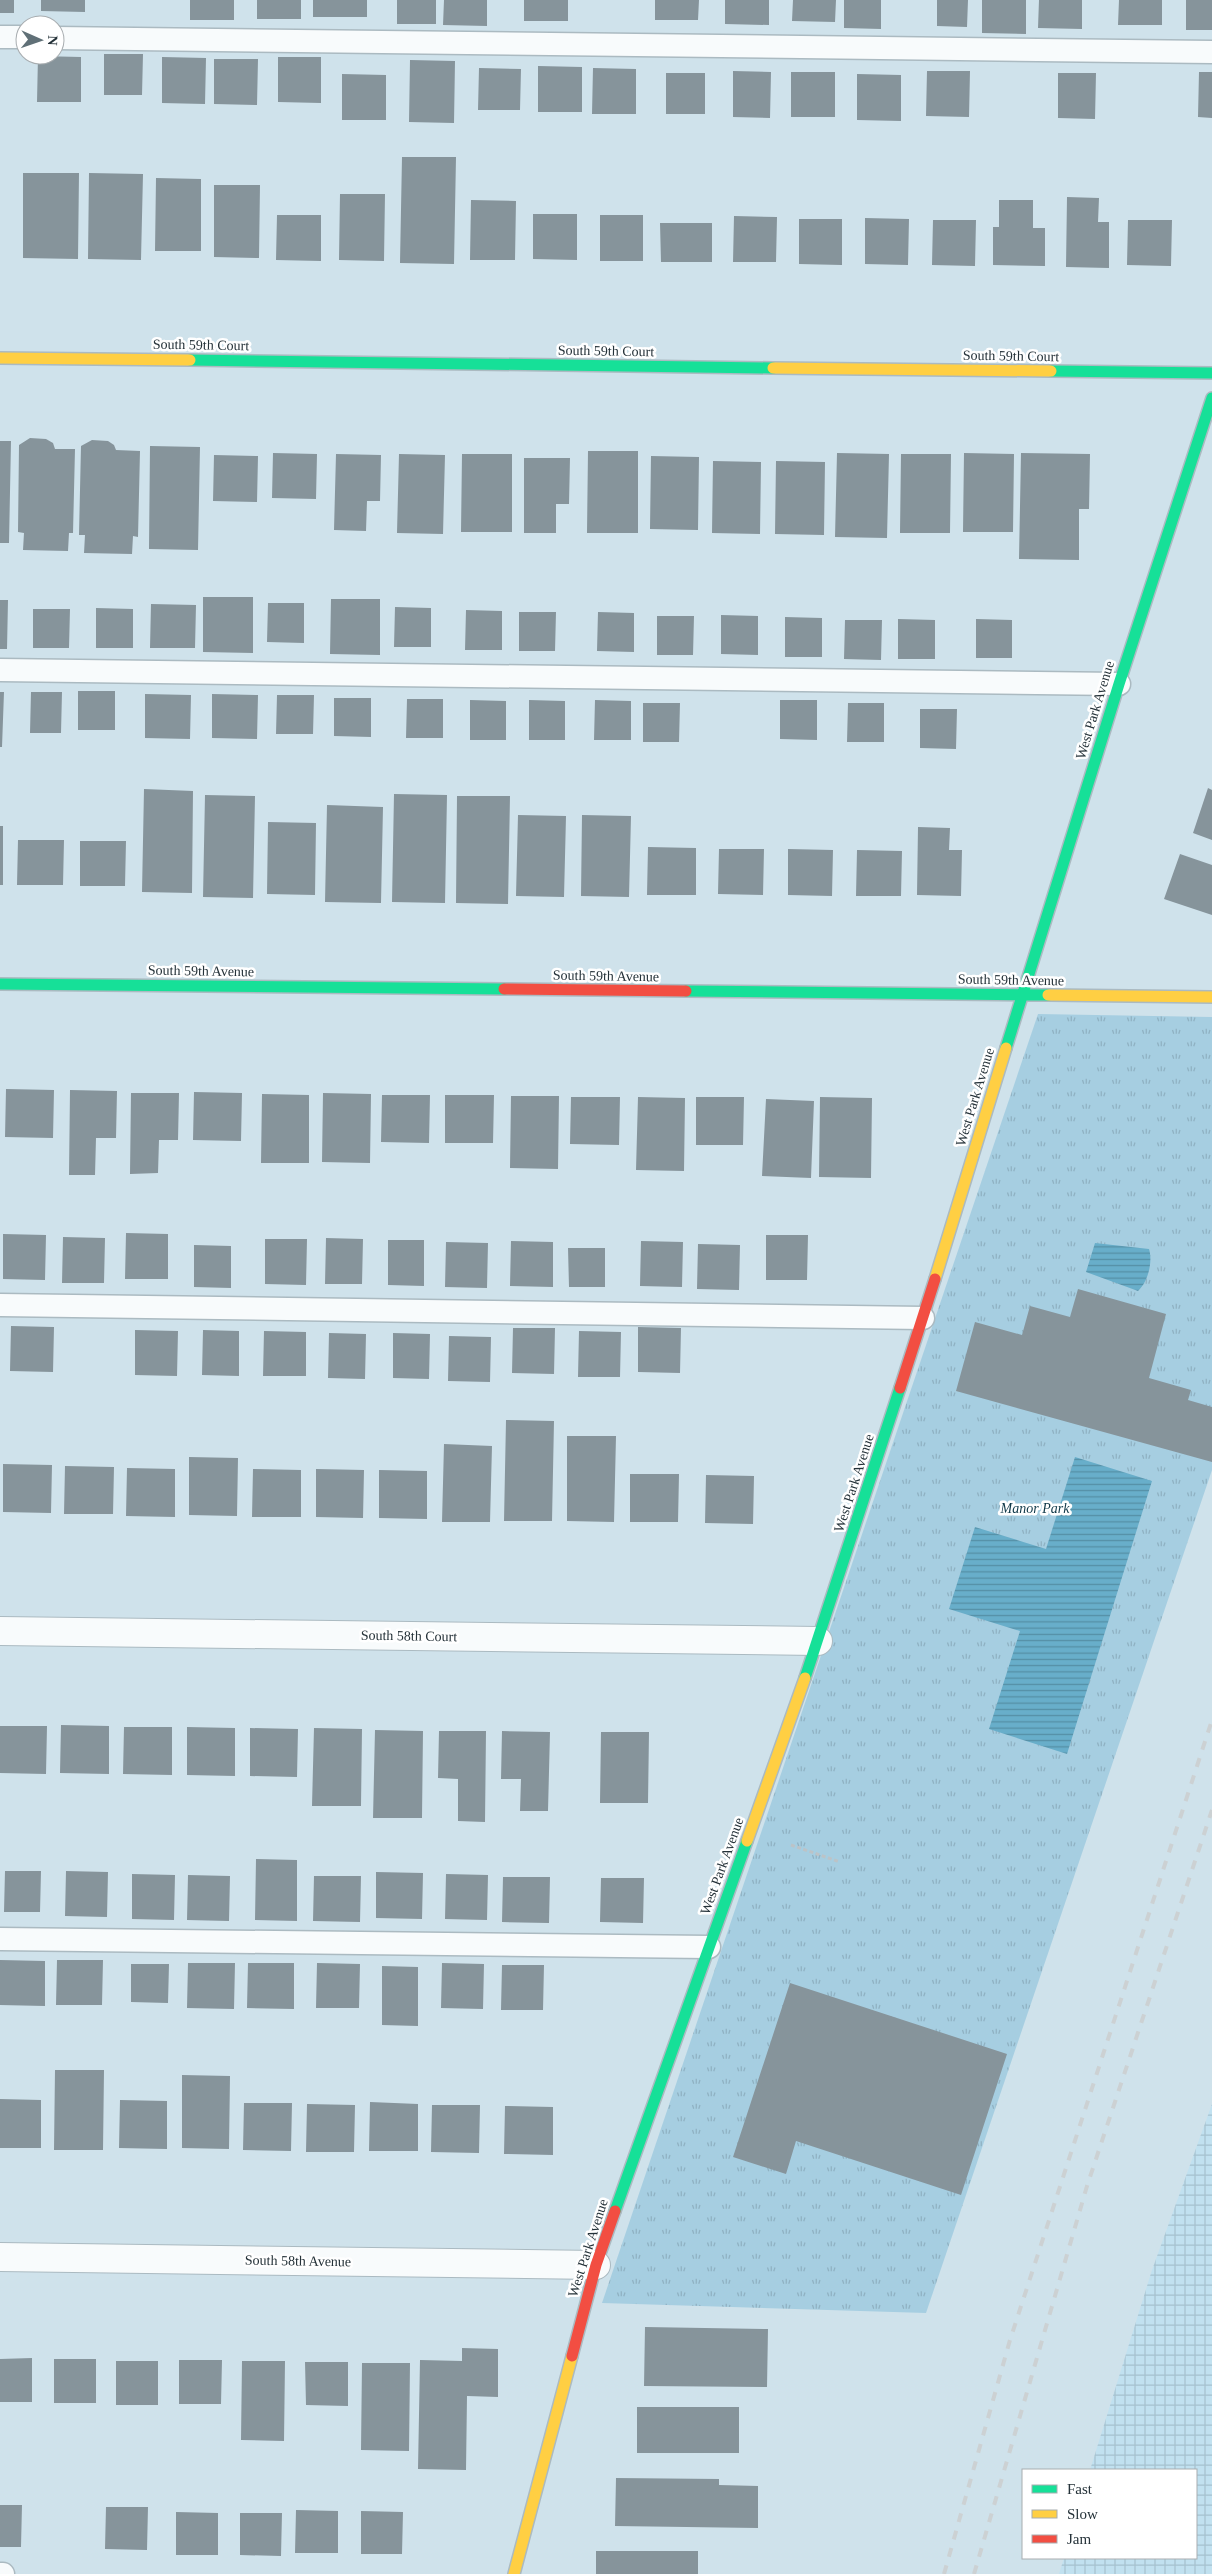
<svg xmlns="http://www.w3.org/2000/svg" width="1212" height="2574" viewBox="0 0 1212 2574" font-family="Georgia,serif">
	<defs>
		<pattern id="industrial-grid" width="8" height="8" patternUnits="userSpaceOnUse" patternTransform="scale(1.25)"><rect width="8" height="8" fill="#c1e1f0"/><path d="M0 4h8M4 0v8" fill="none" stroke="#a6c2cf"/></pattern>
		<pattern id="park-tufts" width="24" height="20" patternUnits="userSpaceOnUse" patternTransform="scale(1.25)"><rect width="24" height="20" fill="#a6cee1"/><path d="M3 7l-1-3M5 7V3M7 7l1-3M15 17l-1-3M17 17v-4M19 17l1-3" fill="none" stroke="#8fb1c2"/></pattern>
		<pattern id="water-rules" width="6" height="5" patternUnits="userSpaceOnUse" patternTransform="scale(1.25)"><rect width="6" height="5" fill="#68aeca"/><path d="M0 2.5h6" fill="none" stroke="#558ea5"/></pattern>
	</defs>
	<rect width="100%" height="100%" fill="#cfe2eb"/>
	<path fill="url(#industrial-grid)" d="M1212,2104V2574H1059L1064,2558H1196V2470H1090L1152,2270Z"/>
	<path fill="url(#park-tufts)" d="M1038,1014L1212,1017V1470L926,2313L602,2303Z"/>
	<path fill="url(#water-rules)" d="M1095,1243L1149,1249C1153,1262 1148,1282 1138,1291L1086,1272Z
		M1075,1457L1152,1481L1067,1754L989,1729L1020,1631L949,1609L975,1527L1046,1549Z"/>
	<path fill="#86949b" d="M0,0H14V13H0Z
		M41,0H85V12L41,11Z
		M190,0H234V20H190Z
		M257,0H301V19H257Z
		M313,0H367V17H313Z
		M397,0H436V24H397Z
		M444,0H487V26L443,25Z
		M524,0H568V21H524Z
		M655,0H699L698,20H655Z
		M725,0H769V25L725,24Z
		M793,0H836L835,22L792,21Z
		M844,0H881V29L844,28Z
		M937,0H968L967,27L937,26Z
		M982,0H1026V34L982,33Z
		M1039,0H1082V29L1038,28Z
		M1119,0H1162V25H1118Z
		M1186,0H1212V30H1186Z
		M104,54H143L142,95H104Z
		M38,56L81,57V102H37Z
		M162,57L206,58L205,104L162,103Z
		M278,57H321V103L278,102Z
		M214,59H258L257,105L214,104Z
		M410,60L455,61L454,123L409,122Z
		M538,66L582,67V112H538Z
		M479,68L521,69L520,110H478Z
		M593,68L636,69V114H592Z
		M733,71L771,72L770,118L733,117Z
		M927,71H970L969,117L926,116Z
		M791,72H835V117H791Z
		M1199,72H1212V118L1198,117Z
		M666,73H705V114H666Z
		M1058,73H1096L1095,119L1058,118Z
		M342,74L386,75V120H342Z
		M857,74L901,75V121L857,120Z
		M402,157H456L454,264L400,263Z
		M23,173H79L78,259L23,258Z
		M89,173L143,174L141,260L88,259Z
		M156,178L201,179V251H155Z
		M214,185H260L259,258L214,257Z
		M340,194H385L384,261L339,260Z
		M1067,197L1099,198L1098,222H1109V268L1066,267Z
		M471,200L516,201L515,260H470Z
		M999,200H1033V228H1045V266L993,265V227H999Z
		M533,214H577V260L533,259Z
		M277,215H321V261L276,260Z
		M600,215H643V261H600Z
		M734,216L777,217L776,262H733Z
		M865,218L909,219L908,265L865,264Z
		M799,219H842V265L799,264Z
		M933,220H976L975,266L932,265Z
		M1128,220H1172L1171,266L1127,265Z
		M660,223H712V262H661Z
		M30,438L46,439L53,443L55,449H75L73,533H69L68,551L23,550L24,533L18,532L19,445Z
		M92,440L108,441L114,445L116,450L140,451L138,537L133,536L132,554L84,553L85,535H79L81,446Z
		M0,441H11L9,543H0Z
		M150,446L200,447L198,550L149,549Z
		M588,451H638V533H587Z
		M273,453L317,454L316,499L272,498Z
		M837,453L889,454L887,538L835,537Z
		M964,453L1014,454L1013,532H963Z
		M1021,453L1090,454L1089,509H1079V560L1019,559Z
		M336,454L381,455L380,501H367L366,531L334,530Z
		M399,454L445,455L443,534L397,533Z
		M462,454H512V532H461Z
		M901,454H951L950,533H900Z
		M214,455L258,456L257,502L213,501Z
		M651,456L699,457L698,530L650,529Z
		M524,458H570L569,504H556V533H524Z
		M713,461L761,462L760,534L712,533Z
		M776,461L825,462L824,535L775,534Z
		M203,597H253V653L203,652Z
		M331,599H380V655L330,654Z
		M0,600H8L7,649H0Z
		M268,603H304V643L267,642Z
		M151,604L196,605L195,648H150Z
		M395,607L431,608V647H394Z
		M96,608L133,609V648H96Z
		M33,609H70L69,648H33Z
		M466,610L502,611V650H465Z
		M519,612H556L555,651H519Z
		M598,612L634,613V652L597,651Z
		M721,615L758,616V655L721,654Z
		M657,616H694L693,655H657Z
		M785,617L822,618V657H785Z
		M898,619L935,620V659H898Z
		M976,619L1012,620V658H976Z
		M845,620H882L881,660L844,659Z
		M78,691H115V730H78Z
		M0,692H4L2,747H0Z
		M31,692H62L61,733H30Z
		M145,694L191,695L190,739L145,738Z
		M212,694L258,695L257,739L212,738Z
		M277,695H314L313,734H276Z
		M334,698H371V737L334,736Z
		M407,699H443V738H406Z
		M470,700L506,701V740H470Z
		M529,700L565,701V740H529Z
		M595,700L631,701V740H594Z
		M780,700H817V740L780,739Z
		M643,703H680L679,742H643Z
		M848,703H884V742H847Z
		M920,709H957L956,749L920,748Z
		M1208,788L1212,790V840L1193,833Z
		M144,789L193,791L192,893L142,892Z
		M394,794L447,795L445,903L392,902Z
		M205,795L255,796L253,898L203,897Z
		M457,796H510L508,904L456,903Z
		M327,805L383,807L381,903L325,902Z
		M518,815L566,816L564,897L516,896Z
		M582,815L631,816L629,897L581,896Z
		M268,822L316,823L315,895L267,894Z
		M0,826H3V885H0Z
		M918,827L950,828L949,850H962L961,896L917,895Z
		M18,840H64L63,885H17Z
		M80,841H126L125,886H80Z
		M648,847L696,848V895H647Z
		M719,849H764L763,895L718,894Z
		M788,849L833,850L832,896L788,895Z
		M857,850L902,851L901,896H856Z
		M1180,854L1212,865V915L1164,899Z
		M6,1089L54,1090L53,1138L5,1137Z
		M70,1090L117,1091L116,1138H96L95,1175H69Z
		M194,1092L242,1093L241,1141L193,1140Z
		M131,1093H179L178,1140H159L158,1173L130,1174Z
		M323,1093L371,1094L370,1163L322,1162Z
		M262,1094L309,1095V1163H261Z
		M382,1095H430L429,1143L381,1142Z
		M445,1095H494L493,1143H445Z
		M511,1096H559L558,1169L510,1168Z
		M571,1097H620L619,1145L570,1144Z
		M638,1097L685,1098L684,1171L636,1170Z
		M696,1097H744L743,1145H696Z
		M820,1097L872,1098L871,1178L819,1177Z
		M766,1099L814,1101L811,1178L762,1176Z
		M126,1233L168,1234V1279H125Z
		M3,1234L46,1235L45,1280L3,1279Z
		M766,1235H808L807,1280H766Z
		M63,1237L105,1238L104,1283H62Z
		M326,1238L363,1239L362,1284H325Z
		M265,1239H307L306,1285L265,1284Z
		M388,1240H424V1286L388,1285Z
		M511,1241L553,1242V1287L510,1286Z
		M641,1241L683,1242L682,1287L640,1286Z
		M446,1242L488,1243L487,1288L445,1287Z
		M698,1244L740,1245L739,1290L697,1289Z
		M194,1245L231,1246V1288L194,1287Z
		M568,1248H605V1287H569Z
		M1078,1289L1166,1314L1149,1378L1191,1390L1188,1400L1212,1407V1462L956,1391L975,1322L1022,1335L1030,1306L1070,1317Z
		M11,1326L54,1327L53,1372L10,1371Z
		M638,1327L681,1328L680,1373L638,1372Z
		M513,1328H555L554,1374L512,1373Z
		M135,1330L178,1331L177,1376L135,1375Z
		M203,1330L239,1331V1376L202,1375Z
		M264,1331L306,1332V1376H263Z
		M579,1331L621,1332L620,1377H578Z
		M329,1333L366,1334L365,1379L328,1378Z
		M393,1333L430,1334L429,1379L393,1378Z
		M449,1336L491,1337L490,1382L448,1381Z
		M506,1420L554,1421L552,1521H504Z
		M567,1436H616L614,1522L567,1521Z
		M444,1444L492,1446L490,1522H442Z
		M189,1457L238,1458L237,1516L189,1515Z
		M3,1464L52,1465L51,1513L3,1512Z
		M65,1466L114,1467L113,1514H64Z
		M127,1468L175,1469V1517L126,1516Z
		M253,1469L301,1470V1517H252Z
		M316,1469L364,1470L363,1518L316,1517Z
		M379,1470L427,1471V1519L379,1518Z
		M630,1474H679L678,1522H630Z
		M706,1475L754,1476L753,1524L705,1523Z
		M61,1725L109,1726V1774L60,1773Z
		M0,1726H47L46,1774L0,1773Z
		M124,1727H172V1775L123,1774Z
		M187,1727L235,1728V1776L187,1775Z
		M250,1728L298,1729L297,1777L250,1776Z
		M314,1728L362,1729L361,1806H312Z
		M375,1730L423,1731L422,1818H373Z
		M439,1731H486L485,1822L458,1821V1779L438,1778Z
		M502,1731L550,1732L548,1811H520L521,1779H501Z
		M601,1732H649L648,1803H600Z
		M256,1859L297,1860V1921L255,1920Z
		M5,1871H41L40,1912H4Z
		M66,1871L108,1872L107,1917L65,1916Z
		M376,1872L423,1873L422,1919L376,1918Z
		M132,1874L175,1875L174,1920L132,1919Z
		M446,1874L488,1875L487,1920L445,1919Z
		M188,1875L230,1876L229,1921L187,1920Z
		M314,1876H361L360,1922L313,1921Z
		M503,1877H550L549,1923L502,1922Z
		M601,1878H644L643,1923L600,1922Z
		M0,1960L45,1961V2006L0,2005Z
		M57,1960H103L102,2005H56Z
		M188,1963H235L234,2009L187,2008Z
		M248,1963H294V2009L247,2008Z
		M317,1963L360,1964L359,2008H316Z
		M442,1963L484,1964L483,2009L441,2008Z
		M131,1964H169L168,2003L131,2002Z
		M502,1965H544L543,2010H501Z
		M382,1966L418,1967V2026L382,2025Z
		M790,1983L1007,2054L961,2195L796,2141L786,2174L733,2157Z
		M55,2070H104L103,2150H54Z
		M182,2075L230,2076L229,2149L182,2148Z
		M0,2099L41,2100V2148H0Z
		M120,2100L167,2101V2149L119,2148Z
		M370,2102L418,2104V2151H369Z
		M244,2103H292L291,2151L243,2150Z
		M307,2104L355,2105L354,2152H306Z
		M432,2105H480L479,2153L431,2152Z
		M505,2106L553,2107V2155L504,2154Z
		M645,2327L768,2329L767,2387L644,2386Z
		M462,2348L498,2349V2397L467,2396L466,2470L418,2469L420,2360L462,2361Z
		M32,2358V2402H0V2359Z
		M54,2359H96V2403H54Z
		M179,2360H222L221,2404H179Z
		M116,2361H158V2405H116Z
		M242,2361H285L284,2441L241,2440Z
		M305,2362H348V2406L306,2405Z
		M362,2363H410L409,2451L361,2450Z
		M637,2407H739V2453H637Z
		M616,2478L719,2479V2485L758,2486V2528L615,2526Z
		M0,2505H22L21,2547H0Z
		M106,2507H148L147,2550L105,2549Z
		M296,2510L338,2511V2553H295Z
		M361,2511L403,2512L402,2554H361Z
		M176,2512L218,2513V2555H176Z
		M240,2513H282L281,2556L240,2555Z
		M596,2551H698V2574H596Z"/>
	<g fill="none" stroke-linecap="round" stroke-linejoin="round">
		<defs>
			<path id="lane" d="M0,37H25
				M55,38L1212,52
				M0,670L1119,684
				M0,1305L923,1318
				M0,1939L709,1947
				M0,2574H3"/>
			<path id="street" d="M0,1631L818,1641
				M0,2257L596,2265"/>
			<path id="fast" d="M190,360L773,368
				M1051,371L1212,373
				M0,984L504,989
				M686,991L1048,995
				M1006,1048L1119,684L1212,398
				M805,1678L900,1388
				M615,2211L747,1841"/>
			<path id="slow" d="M0,358L190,360
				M773,368L1051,371
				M1048,995L1212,997
				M935,1279L1006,1048
				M747,1841L805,1678
				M514,2574L572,2356"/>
			<path id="jam" d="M504,989L686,991
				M900,1388L935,1279
				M572,2356L596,2265L615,2211"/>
		</defs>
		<use href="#lane" stroke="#abbac1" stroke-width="25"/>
		<use href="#street" stroke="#abbac1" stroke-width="30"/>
		<use href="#fast" stroke="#abbac1" stroke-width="14"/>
		<use href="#slow" stroke="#abbac1" stroke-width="14"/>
		<use href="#jam" stroke="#abbac1" stroke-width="14"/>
		<path stroke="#bcc3c7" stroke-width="3" stroke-dasharray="4 2.5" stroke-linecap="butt" d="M791,1845L840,1862"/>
		<use href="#lane" stroke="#f8fbfc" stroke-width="22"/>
		<use href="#street" stroke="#f8fbfc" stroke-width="28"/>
		<use href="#fast" stroke="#16e098" stroke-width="11"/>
		<use href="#slow" stroke="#ffcf43" stroke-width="11"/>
		<use href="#jam" stroke="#f24e42" stroke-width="11"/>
		<path stroke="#ccd1d3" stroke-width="4" stroke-dasharray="9 9" stroke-linecap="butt" d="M944,2574L1010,2340L1212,1720
			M974,2574L1087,2186L1212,1810"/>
	</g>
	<g text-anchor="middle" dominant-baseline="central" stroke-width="5" stroke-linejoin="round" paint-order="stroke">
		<g font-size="14" fill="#253239" stroke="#fff">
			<text transform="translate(201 345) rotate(1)">South 59th Court</text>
			<text transform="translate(606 351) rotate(1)">South 59th Court</text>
			<text transform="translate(1011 356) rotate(1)">South 59th Court</text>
			<text transform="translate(1095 710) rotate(-73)">West Park Avenue</text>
			<text transform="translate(201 971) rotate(1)">South 59th Avenue</text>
			<text transform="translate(606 976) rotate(1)">South 59th Avenue</text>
			<text transform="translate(1011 980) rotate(1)">South 59th Avenue</text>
			<text transform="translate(975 1097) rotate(-73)">West Park Avenue</text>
			<text transform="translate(854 1483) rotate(-72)">West Park Avenue</text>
			<text transform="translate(409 1636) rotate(1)">South 58th Court</text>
			<text transform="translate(722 1866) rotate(-70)">West Park Avenue</text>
			<text transform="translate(588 2248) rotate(-72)">West Park Avenue</text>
			<text transform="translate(298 2261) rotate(1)">South 58th Avenue</text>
		</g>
		<g font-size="14" font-style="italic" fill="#103949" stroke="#fff">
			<text x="1035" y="1508">Manor Park</text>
		</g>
	</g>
	<rect x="1022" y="2469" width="175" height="90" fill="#ffffff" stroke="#a8adb0"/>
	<rect x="1032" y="2485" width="25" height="8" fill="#16e098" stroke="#a8adb0"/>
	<text x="1067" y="2494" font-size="15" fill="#253239">Fast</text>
	<rect x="1032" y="2510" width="25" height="8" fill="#ffcf43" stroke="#a8adb0"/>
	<text x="1067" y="2519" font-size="15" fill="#253239">Slow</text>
	<rect x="1032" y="2535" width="25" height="8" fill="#f24e42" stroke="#a8adb0"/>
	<text x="1067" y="2544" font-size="15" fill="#253239">Jam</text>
	<g transform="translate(40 40) rotate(92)"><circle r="24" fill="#ffffff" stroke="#a8adb0"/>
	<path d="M0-4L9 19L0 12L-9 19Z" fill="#607077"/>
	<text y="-8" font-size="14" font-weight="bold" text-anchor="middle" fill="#253239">N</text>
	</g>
</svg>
